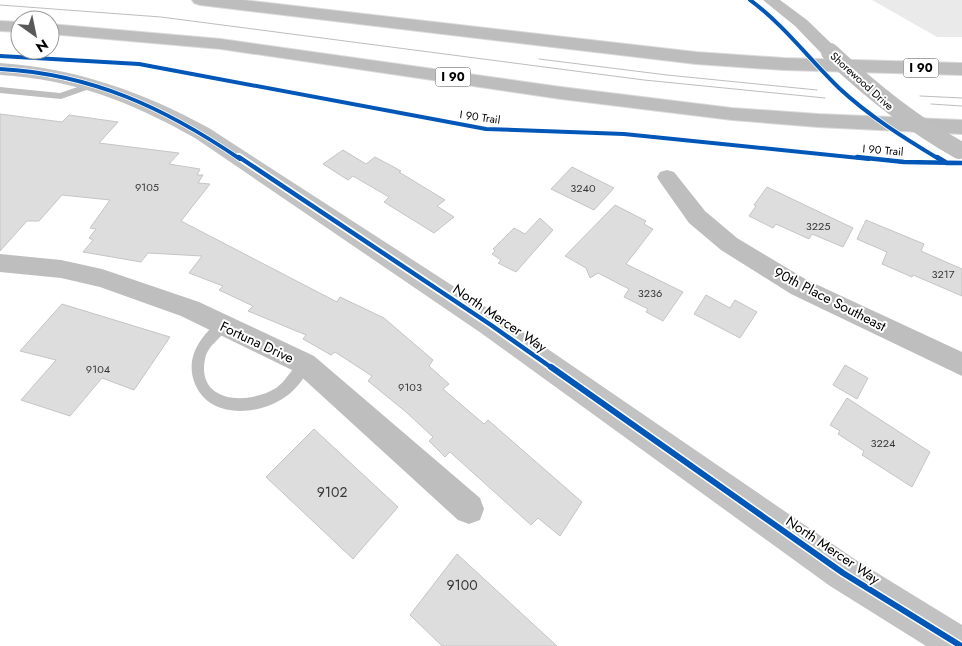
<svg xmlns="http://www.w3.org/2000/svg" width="962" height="646" viewBox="0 0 962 646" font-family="Jost,sans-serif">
	<rect width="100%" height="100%" fill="#fff"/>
	<path fill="#eaeaea" d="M872,0H962V37H937Z"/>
	<path fill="#ddd" stroke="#c5c5c5" d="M0,114L62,122L69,115L118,122L99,143L179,153L169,164L200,169L197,175H203L198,183L210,184L181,221L337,302L340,297L384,318L433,360L429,366L449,384L443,389L484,424L488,420L582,502L560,536L538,518L531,525L450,452L445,457L429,441L433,437L406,412L368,381L372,376L335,352L331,355L303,339L306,335L248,311L253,306L219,290L223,286L189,273L202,256L148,253L141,262L83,252L93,240L89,238L96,229L90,228L110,200L62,195L39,221H27L0,251Z
		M343,150L366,164L375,157L401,171L399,172L445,200L437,206L454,217L434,233L384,202L389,197L353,176L348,180L323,164Z
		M572,167L614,188L594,210L551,189Z
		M767,187L853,228L843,247L812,234L809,239L776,224L773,228L749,216L756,206L754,205Z
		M615,205L646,221L644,224L653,229L626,264L683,292L663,321L646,312L648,309L624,297L629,289L598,273L590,278L586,268L565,256Z
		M540,218L553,230L516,272L498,263L501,260L492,254L495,251L493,249L514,228L525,234Z
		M866,220L924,244L921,251L962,269V296L913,275L912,277L882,264L887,252L857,239Z
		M706,295L730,308L735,300L757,312L740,338L694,314Z
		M62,304L170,337L134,390L102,378L70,416L21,400L56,360L20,351Z
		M845,365L868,378L857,399L833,385Z
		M847,398L930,452L912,487L862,455L864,451L838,434L840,431L830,425Z
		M314,429L398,507L353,559L266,477Z
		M457,554L557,646H442L410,615Z"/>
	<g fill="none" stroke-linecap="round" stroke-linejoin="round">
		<defs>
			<path id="highway" d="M192,0H243L696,52L784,58L962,63V75L784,70L696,64L200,5L194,3Z
				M0,21L20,22V32L0,31Z
				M50,24L221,39L561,87L732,108L818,114L962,120V134L818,127L732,120L561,99L221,49L50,34Z"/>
		</defs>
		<use href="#highway" stroke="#dbdbdb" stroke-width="2"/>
		<path fill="#bebebe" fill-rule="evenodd" d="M95,81L98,82V86L61,99L0,93V87L60,93Z
			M223,320L227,321L229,325C223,338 208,344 205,359C196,404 249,405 276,388C287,381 295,362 305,358L310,360L312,364L310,368C304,378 297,388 288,395C261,416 210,420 195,384C189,369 191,354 201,340C206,333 214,323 223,320Z"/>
		<path fill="#bebebe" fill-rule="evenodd" d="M763,0H780L807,20L836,48L838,52L836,56H824L795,26Z
			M667,170L674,172L705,211L737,238L807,280L962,352V376L791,294L721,250L689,223L660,182L657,177L660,172Z
			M0,254L61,260L102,269L199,302L314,356L480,498L484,509L480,520L469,524L458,520L296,372L181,316L100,287L61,278L0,272Z"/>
		<path fill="#c2c2c2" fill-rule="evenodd" d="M0,63C76,68 143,92 209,128L501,317L856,560L962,625V646H926L830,586L481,333L195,138C131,102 73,79 0,75Z"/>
		<use href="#highway" fill="#bdbdbd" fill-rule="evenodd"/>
		<path stroke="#bdbdbd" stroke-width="1" d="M0,5L161,17L644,80L825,98
			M539,59L667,75L817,90
			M920,96L962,98
			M931,104L962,106"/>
		<path stroke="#bebebe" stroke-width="18" d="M830,52C870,90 911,123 959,150"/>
		<defs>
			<path id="cycleway-far2" d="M750,0C784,25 809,59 839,88C869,116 904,138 939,159
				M0,56L139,64L486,129L624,134L869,159
				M0,69C92,74 165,108 240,159"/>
			<path id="cycleway-far1" d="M239,157L491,325L552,368
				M857,157L904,162L962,163
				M937,157L947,163"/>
			<path id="cycleway" d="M551,367L843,573L961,646"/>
		</defs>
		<use href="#cycleway-far2" stroke="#fff" stroke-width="5.5"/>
		<use href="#cycleway-far1" stroke="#fff" stroke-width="8"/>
		<use href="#cycleway" stroke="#fff" stroke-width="9"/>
		<use href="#cycleway-far2" stroke="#0057b8" stroke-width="4"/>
		<use href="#cycleway-far1" stroke="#0057b8" stroke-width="4.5"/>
		<use href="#cycleway" stroke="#0057b8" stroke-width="6"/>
	</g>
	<g text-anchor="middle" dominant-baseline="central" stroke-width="4" stroke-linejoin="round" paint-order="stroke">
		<g font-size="11" fill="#000" stroke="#fff">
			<text transform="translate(862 81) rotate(42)">Shorewood Drive</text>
			<text transform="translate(480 117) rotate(8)">I 90 Trail</text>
			<text transform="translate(883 150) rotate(5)">I 90 Trail</text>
		</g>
		<g font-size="11" fill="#373737">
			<text x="147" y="187">9105</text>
			<text x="583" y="188">3240</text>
			<text x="818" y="226">3225</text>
			<text x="943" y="274">3217</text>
			<text x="650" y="293">3236</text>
			<text x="98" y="369">9104</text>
			<text x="410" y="387">9103</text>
			<text x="883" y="443">3224</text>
		</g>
		<g fill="#fff" stroke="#4c4c4c" stroke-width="1">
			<rect x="903.5" y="58.5" width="35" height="19" rx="4"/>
			<rect x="435.5" y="67.5" width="35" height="19" rx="4"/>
		</g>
		<g font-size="12" font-weight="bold" fill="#000">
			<text x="921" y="68">I 90</text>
			<text x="453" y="77">I 90</text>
		</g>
		<g font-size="14" fill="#000" stroke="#fff">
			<text transform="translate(830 299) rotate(27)">90th Place Southeast</text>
			<text transform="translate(500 318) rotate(34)">North Mercer Way</text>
			<text transform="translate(257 342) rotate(25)">Fortuna Drive</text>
			<text transform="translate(833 550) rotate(34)">North Mercer Way</text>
		</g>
		<g font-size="14" fill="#373737">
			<text x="332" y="492">9102</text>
			<text x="462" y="585">9100</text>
		</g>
	</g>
	<g transform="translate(35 35) rotate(147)"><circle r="24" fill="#ffffff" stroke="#999999"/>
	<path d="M0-4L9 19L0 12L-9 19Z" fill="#595959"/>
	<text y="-8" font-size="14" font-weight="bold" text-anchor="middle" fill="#000000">N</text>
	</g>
</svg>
